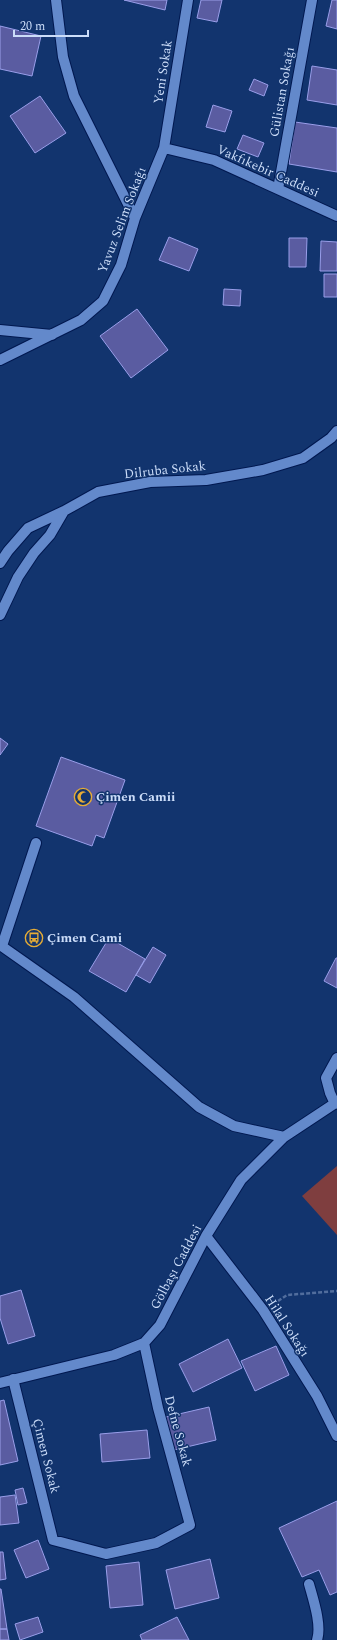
<svg xmlns="http://www.w3.org/2000/svg" width="337" height="1640" viewBox="0 0 337 1640" font-family="Spectral,serif">
	<rect width="100%" height="100%" fill="#12346e"/>
	<path fill="#7f3e3f" d="M337,1166V1235L302,1196Z"/>
	<path fill="#5a5ca1" stroke="#999ee9" d="M124,0H167L165,10Z
		M201,0H222L217,22L197,18Z
		M332,0H337V29L326,26Z
		M0,26L41,36L32,76L0,69Z
		M312,66L337,70V105L307,100Z
		M254,79L268,85L264,96L249,90Z
		M40,96L66,133L35,153L10,116Z
		M213,105L232,111L225,132L206,127Z
		M295,122L337,128V172L289,164Z
		M243,135L264,143L258,157L237,149Z
		M169,237L198,249L189,271L159,260Z
		M289,238H307L306,267H289Z
		M321,241L337,242V271H320Z
		M324,274H337V297H324Z
		M224,289L241,290L240,306L223,305Z
		M137,309L168,350L131,378L100,336Z
		M0,738L8,744L0,755Z
		M61,757L125,780L104,838L96,835L92,846L36,826Z
		M109,938L145,959L126,992L89,971Z
		M153,947L166,955L150,983L136,975Z
		M336,958H337V988L324,981Z
		M21,1290L35,1336L8,1344L0,1318V1296Z
		M228,1339L242,1368L193,1392L179,1364Z
		M276,1346L289,1375L255,1391L241,1361Z
		M4,1400L18,1461L0,1465V1401Z
		M209,1407L216,1440L174,1450L166,1417Z
		M147,1430L150,1458L102,1462L100,1434Z
		M23,1488L27,1503L18,1505L15,1490Z
		M15,1495L19,1523L0,1525V1497Z
		M337,1501V1592L330,1595L319,1570L302,1577L279,1528Z
		M38,1540L49,1569L26,1578L14,1550Z
		M0,1552H3L6,1579L0,1580Z
		M210,1559L219,1598L175,1609L166,1570Z
		M139,1562L143,1605L110,1608L106,1566Z
		M0,1589H1L7,1629H0Z
		M38,1617L43,1632L20,1640L15,1624Z
		M177,1617L189,1640H142L140,1635Z
		M0,1629H7L9,1640H0Z"/>
	<g fill="none" stroke-linecap="round" stroke-linejoin="round">
		<defs>
			<path id="minor" d="M56,0L63,57L74,96L135,218
				M164,148L214,160L337,216
				M278,189L312,0
				M0,330L52,335
				M0,360L81,320L103,301L121,265L135,218L164,148L188,0
				M0,563L8,551L28,528L64,511
				M0,615L18,577L34,553L50,535L64,511L98,492L150,482L206,480L263,470L303,458L331,438L337,431
				M0,945L74,997L199,1107L234,1126L284,1137
				M2,946L36,843
				M335,1104L330,1093L326,1078L337,1058
				M206,1236L263,1310L317,1396L337,1436
				M13,1379L53,1540L106,1554L156,1543L190,1525L158,1408L144,1343
				M0,1383L114,1355L144,1343L160,1325L206,1236L241,1180L284,1137L337,1102
				M309,1584C313,1599 322,1625 317,1640"/>
		</defs>
		<use href="#minor" stroke="#001850" stroke-width="12"/>
		<path stroke="#516d9d" stroke-width="2.5" stroke-dasharray="4 2" stroke-linecap="butt" d="M278,1301L287,1295L337,1291"/>
		<use href="#minor" stroke="#6389cb" stroke-width="10"/>
	</g>
	<defs>
		<symbol id="mosque-ring" viewBox="-11 -11 22 22"><circle r="9.5" fill="#12346e" stroke="#e6ac36" stroke-width="1.5"/><path d="M3.5-4.9A6 6 0 1 0 3.5 4.9A5 5 0 1 1 3.5-4.9Z" fill="#e6ac36"/></symbol>
		<symbol id="bus-ring" viewBox="-11 -11 22 22"><circle r="9.5" fill="#12346e" stroke="#e6ac36" stroke-width="1.5"/><path d="M-5-6H5V4H4V6H2V4H-2V6H-4V4H-5ZM-3.5-4V0h7V-4ZM-3.5 1.2v1.5H-2V1.2ZM2 1.2v1.5H3.5V1.2Z" fill="#e6ac36"/></symbol>
	</defs>
	<g fill-rule="evenodd">
		<use href="#mosque-ring" x="73" y="787" width="20" height="20"/>
		<use href="#bus-ring" x="24" y="928" width="20" height="20"/>
	</g>
	<g text-anchor="middle" dominant-baseline="central" stroke-width="3" stroke-linejoin="round" paint-order="stroke">
		<g font-size="13" fill="#ccddf9" stroke="#12346e">
			<text transform="translate(163 72) rotate(-81)">Yeni Sokak</text>
			<text transform="translate(282 92) rotate(-80)">Gülistan Sokağı</text>
			<text transform="translate(268 171) rotate(24)">Vakfıkebir Caddesi</text>
			<text transform="translate(122 220) rotate(-69)">Yavuz Selim Sokağı</text>
			<text transform="translate(165 470) rotate(-6)">Dilruba Sokak</text>
			<text transform="translate(176 1267) rotate(-62)">Gölbaşı Caddesi</text>
			<text transform="translate(287 1326) rotate(57)">Hilal Sokağı</text>
			<text transform="translate(178 1431) rotate(75)">Defne Sokak</text>
			<text transform="translate(46 1456) rotate(76)">Çimen Sokak</text>
		</g>
		<g font-size="13" font-weight="bold" fill="#ccddf9" stroke="#12346e" text-anchor="start">
			<text x="96" y="797">Çimen Camii</text>
			<text x="47" y="938">Çimen Cami</text>
		</g>
	</g>
	<path d="M14 30v6h74v-6" fill="none" stroke="#ccddf9" stroke-width="2"/>
	<text x="20" y="30" font-size="12" fill="#ccddf9" stroke="#12346e" stroke-width="3" paint-order="stroke">20 m</text>
</svg>
